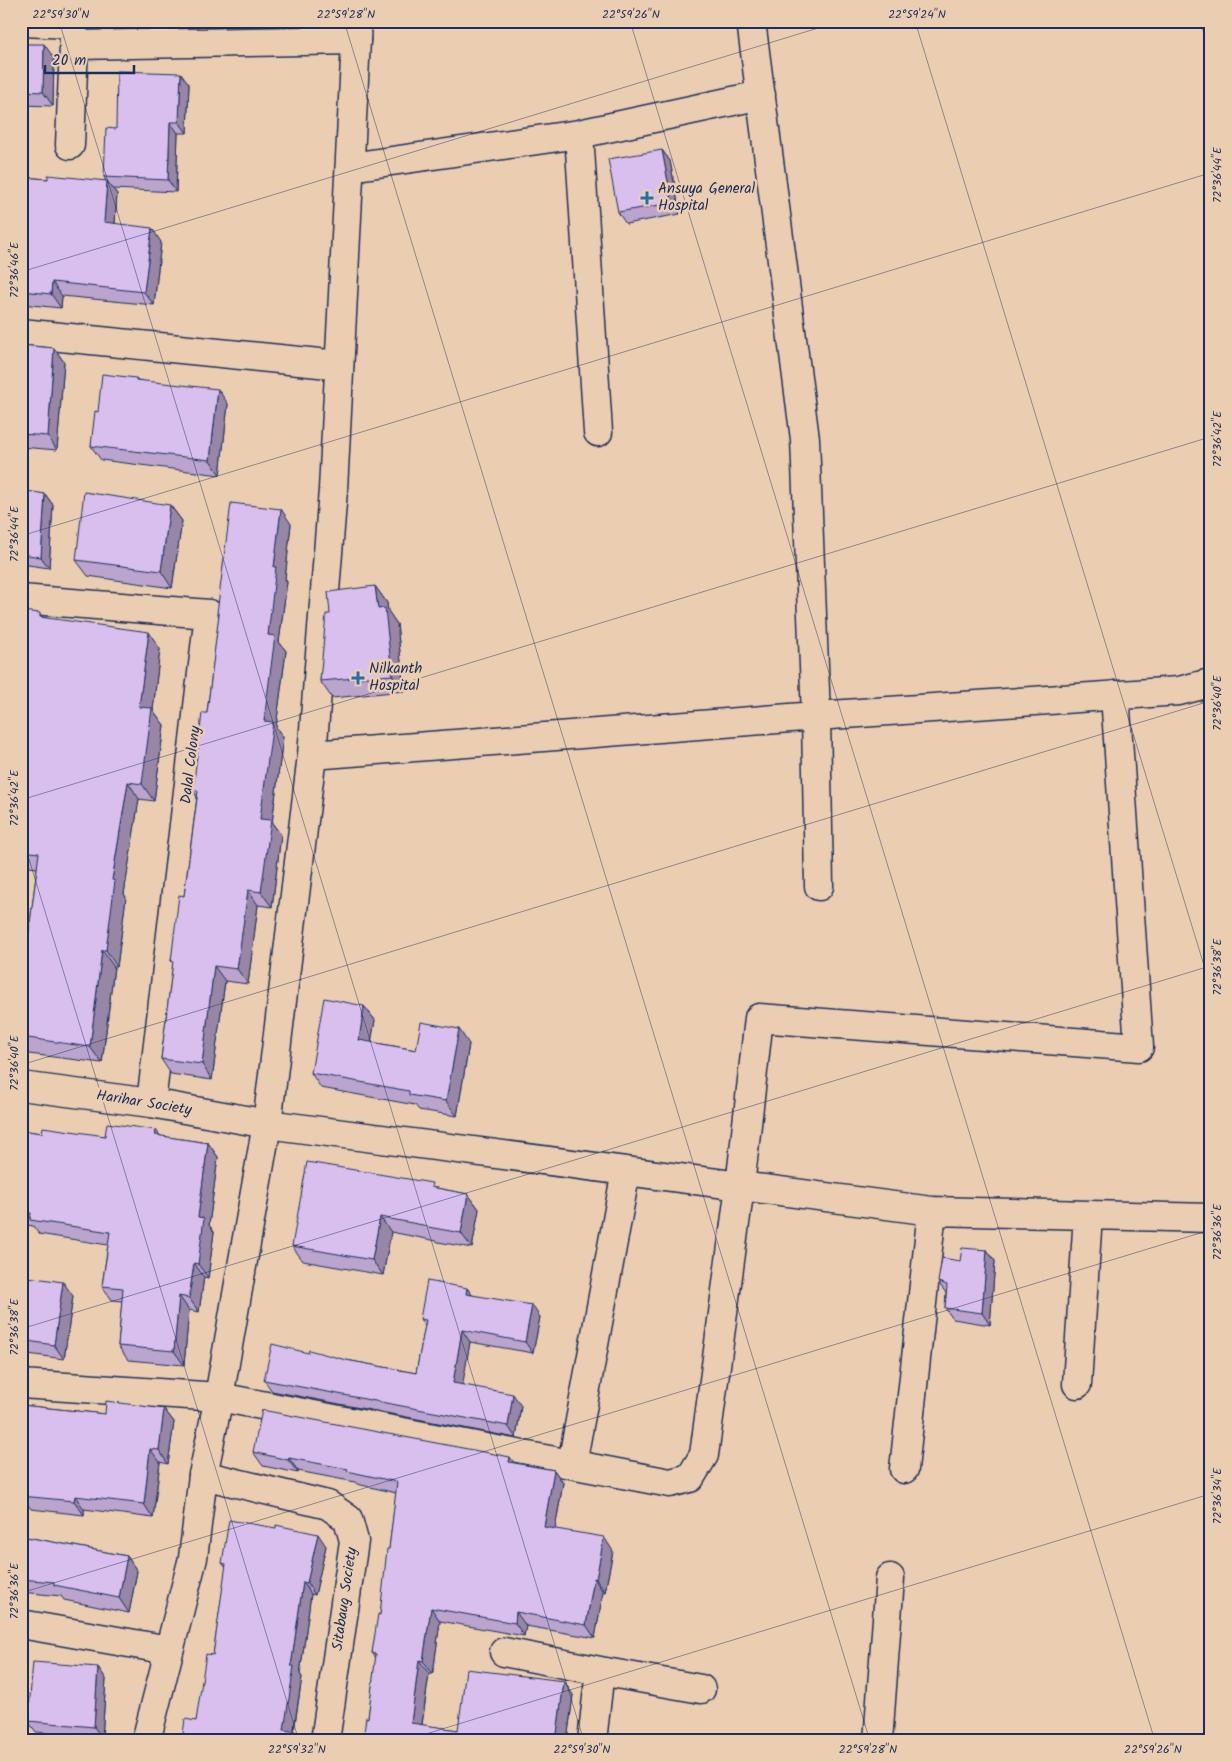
<svg xmlns="http://www.w3.org/2000/svg" width="1231" height="1762" viewBox="0 0 1231 1762" font-family="Kalam,sans-serif">
	<rect width="100%" height="100%" fill="#ebceb1"/>
	<filter id="ink" filterUnits="userSpaceOnUse"><feTurbulence type="fractalNoise" baseFrequency=".02" numOctaves="2"/><feDisplacementMap in="SourceGraphic" scale="10" xChannelSelector="R" yChannelSelector="G"/><feConvolveMatrix kernelMatrix="1 2 1 2 8 2 1 2 1" color-interpolation-filters="sRGB"/></filter>
	<g filter="url(#ink)">
		<g fill="none" stroke-linecap="round" stroke-linejoin="round">
			<defs>
				<path id="minor" d="M751,21L805,439L816,716L819,886
					M21,22L73,24
					M74,45L356,40
					M579,134L598,432
					M70,145L74,45L73,21
					M350,167L579,134L761,95
					M21,333L339,365
					M21,599L209,614L151,1103
					M21,1086L151,1103L267,1124L932,1211L904,1469
					M932,1211L1210,1218
					M21,1384L219,1397L670,1483L690,1478L704,1455L740,1186L759,1018L1139,1047L1115,695
					M1077,1384L1088,1215
					M572,1464L626,1171
					M203,1475L328,1505L348,1519L354,1541L325,1741
					M21,1624L169,1650
					M504,1652L600,1671L592,1741
					M600,1671L701,1689
					M878,1741L890,1578"/>
				<path id="tertiary" d="M312,755L816,716L1179,691L1210,683
					M146,1741L193,1558L203,1475L219,1397L267,1124L312,755L333,490L357,21"/>
			</defs>
			<use href="#minor" stroke="#1b2f5e" stroke-width="31"/>
			<use href="#tertiary" stroke="#1b2f5e" stroke-width="31"/>
			<use href="#minor" stroke="#ebceb1" stroke-width="28"/>
			<use href="#tertiary" stroke="#ebceb1" stroke-width="28"/>
		</g>
		<path fill="#bba4cd" stroke="#1b2f5e" d="M21,44L54,58L53,106L21,105Z
			M189,84L187,133H178L176,192L113,189L117,194L115,224L161,242L154,305L62,296L61,308L21,304V177L48,179L106,181L104,177L116,129Z
			M662,150L670,161L680,214L626,224L618,212Z
			M21,345L54,348L64,362L57,450L21,447Z
			M136,378L138,380L228,404L220,475L101,460L91,446L98,412Z
			M21,491L45,494L53,505L49,568L21,564Z
			M170,505L182,521L172,588L88,576L76,560Z
			M291,524L285,579L287,582L279,642L286,651L276,727L283,737L272,823L281,835L272,907L258,905L248,984L225,981L212,1080L171,1074L161,1059L173,963L171,961L184,896L197,797L193,790L207,713L219,617L217,613Z
			M375,586L387,603L388,611L397,624L404,691L332,698L320,681L330,614Z
			M21,611L160,649L153,710L164,725L154,801L139,799L124,894L126,897L117,967H114L102,1063L21,1053V962H25L37,868L21,866Z
			M364,1006L375,1020L371,1042L416,1050L469,1044L457,1116L419,1110L415,1105L321,1088L311,1073Z
			M21,1130L42,1133L105,1136H160L208,1143L218,1157L209,1225L214,1232L208,1278L204,1277L199,1312L189,1310L184,1365L128,1360L118,1346L122,1301L112,1300L102,1286L108,1245L39,1234L33,1226L21,1224Z
			M436,1188L468,1194L479,1209L472,1248L438,1242L437,1241L391,1232L383,1275L303,1261L292,1246Z
			M987,1250L995,1261L990,1325L953,1319L945,1308L946,1293L938,1282L960,1261Z
			M21,1276L73,1296L64,1359L21,1353Z
			M467,1288L472,1295L540,1317L533,1353L470,1342L462,1385L521,1406L516,1438L272,1391L264,1380L308,1353L416,1373L425,1326L420,1319Z
			M21,1405L105,1414L164,1409L174,1422L168,1464L160,1462L153,1518L84,1509V1515L31,1509L21,1496L23,1475H21Z
			M253,1452L514,1462L554,1470L563,1483L555,1529L613,1551L605,1592H603L595,1638L526,1626L524,1636L440,1621L433,1674H429L422,1725L458,1730L564,1681L573,1695L567,1741H363L368,1718L376,1658L372,1653L380,1615L389,1549L396,1493L357,1484L355,1482L298,1471V1473L263,1466Z
			M21,1536L127,1556L137,1571L129,1613L64,1600L61,1596L21,1592Z
			M326,1546L315,1595L311,1594L300,1674L302,1677L294,1731L196,1721L213,1655L226,1568L222,1563Z
			M98,1667L106,1679L102,1738L36,1732L28,1721Z"/>
		<path fill="#9886a7" stroke="#1b2f5e" d="M44,44L54,58L53,106L43,92Z
			M181,73L189,84L187,133L179,122Z
			M170,122L178,133L176,192L168,180Z
			M662,150L670,161L680,214L672,203Z
			M107,181L117,194L114,236L104,222Z
			M152,228L161,242L154,305L144,292Z
			M52,282L62,296L61,308L51,294Z
			M54,348L64,362L57,450L48,436Z
			M218,389L228,404L220,475L210,460Z
			M45,494L53,505L49,568L41,557Z
			M170,505L182,521L172,588L161,571Z
			M281,509L291,524L285,579L287,582L279,642L286,651L276,727L283,737L272,823L281,835L272,907L261,892L260,819L268,635L274,567Z
			M375,586L387,603L388,611L397,624L404,691L392,675L378,609Z
			M149,632L160,649L153,710L164,725L154,801L142,784L139,707Z
			M128,782L139,799L124,894L126,897L117,967L106,950L112,880Z
			M248,890L258,905L248,984L237,969Z
			M102,950L114,967L102,1063L90,1047Z
			M214,966L225,981L212,1080L202,1064Z
			M364,1006L375,1020L369,1054L359,1040Z
			M459,1029L469,1044L457,1116L446,1101Z
			M156,1130L166,1144L155,1135Z
			M208,1143L218,1157L209,1225L214,1232L208,1278L198,1264V1217Z
			M468,1194L479,1209L472,1248L461,1233Z
			M380,1217L391,1232L383,1275L372,1260Z
			M987,1250L995,1261L990,1325L982,1313Z
			M194,1263L204,1277L199,1312L189,1298Z
			M63,1282L73,1296L64,1359L54,1345Z
			M467,1288L475,1299L466,1294Z
			M179,1296L189,1310L184,1365L174,1351Z
			M532,1305L540,1317L533,1353L525,1342Z
			M462,1330L470,1342L461,1394L453,1383Z
			M513,1394L521,1406L516,1438L508,1426Z
			M164,1409L174,1422L168,1464L159,1450Z
			M150,1449L160,1462L153,1518L144,1504Z
			M510,1457L519,1470L509,1462Z
			M289,1458L298,1471V1473L288,1460Z
			M554,1470L563,1483L553,1540L544,1527Z
			M75,1496L84,1509V1515L74,1501Z
			M318,1534L326,1546L315,1595L307,1583Z
			M604,1537L613,1551L605,1592L596,1579Z
			M127,1556L137,1571L129,1613L119,1598Z
			M594,1578L603,1592L595,1638L586,1625Z
			M303,1582L311,1594L300,1674L302,1677L292,1741L284,1730L291,1666Z
			M431,1608L440,1621L433,1674L423,1661Z
			M516,1612L526,1626L524,1636L515,1623Z
			M419,1660L429,1674L420,1737L411,1723Z
			M98,1667L106,1679L102,1738L94,1727Z
			M564,1681L573,1695L567,1741H556Z
			M302,1733L308,1741H303Z"/>
		<path fill="#d9bfee" stroke="#1b2f5e" d="M21,44H44L43,92L21,91Z
			M117,71L181,73L179,122H170L168,180L104,177L106,128L116,129Z
			M662,150L672,203L618,212L608,159Z
			M48,175L107,181L104,222L152,228L144,292L52,282L51,294L21,291V177L48,179Z
			M21,345L54,348L48,436L21,434Z
			M102,374L136,378V380L218,389L210,460L91,446L95,411L98,412Z
			M21,490L45,494L41,557L21,554Z
			M84,492L170,505L161,571L76,560Z
			M231,503L281,509L274,567H276L268,635L275,636L264,721L273,722L260,819L271,820L261,892L248,890L237,969L214,966L202,1064L161,1059L173,961H171L179,895L184,896L198,791L193,790L202,713H207L219,614L217,613Z
			M375,586L378,609L385,608L392,675L320,681L326,614H330L328,592Z
			M21,611L40,613V617L149,632L139,707L152,708L142,784L128,782L112,880L115,881L106,950H102L90,1047L21,1037V962H25L39,853L21,851Z
			M324,998L364,1006L359,1040L416,1050L421,1022L459,1029L446,1101L409,1095V1091L311,1073Z
			M107,1123L156,1130L155,1135L208,1143L198,1217L204,1218L198,1264L194,1263L189,1298L179,1296L174,1351L118,1346L123,1288L102,1286L110,1232L30,1220L31,1213L21,1211V1130L42,1133L43,1127L105,1136Z
			M307,1162L432,1183L431,1187L468,1194L461,1233L428,1227V1226L380,1217L372,1260L292,1246Z
			M962,1248L987,1250L982,1313L945,1308L947,1285L938,1282L942,1258L960,1261Z
			M21,1276L63,1282L54,1345L21,1340Z
			M427,1281L467,1288L466,1294L532,1305L525,1342L462,1330L453,1383L513,1394L508,1426L264,1380L272,1344L308,1353L309,1350L346,1360L416,1373L426,1320L420,1319Z
			M106,1401L164,1409L159,1450L150,1449L144,1504L75,1496L74,1501L21,1496L25,1463H21V1405L105,1414Z
			M262,1410L510,1457L509,1462L554,1470L544,1527L604,1537L596,1579L594,1578L586,1625L516,1612L515,1623L431,1608L423,1661L419,1660L411,1723L458,1730L466,1669L564,1681L556,1741H363L366,1717L368,1718L376,1654L372,1653L378,1614L380,1615L387,1549H389L397,1482L347,1471L348,1469L289,1458L288,1460L253,1452Z
			M229,1520L276,1528V1525L318,1534L307,1583L303,1582L291,1666H294L284,1730L302,1733L304,1737L303,1741H182L185,1719L196,1721L206,1654L213,1655L226,1564L222,1563Z
			M21,1536L127,1556L119,1598L54,1585V1582L21,1579Z
			M33,1662L98,1667L94,1727L28,1721Z"/>
	</g>
	<path fill="none" stroke="#1b2f5e" stroke-width="1" stroke-opacity="0.45" d="M59,21L584,1741M344,21L870,1741M630,21L1155,1741M915,21L1210,985M1200,21L1210,52M21,272L841,21M21,536L1210,173M21,800L1210,437M21,833L299,1741M21,1065L1210,701M21,1329L1210,966M21,1593L1210,1230M403,1741L1210,1494"/>
	<g fill="#1f6fb2" stroke="#ebceb1" stroke-width="2">
		<path d="M644.5 190.5h5v5h5v5h-5v5h-5v-5h-5v-5h5z"/>
		<path d="M355.5 670.5h5v5h5v5h-5v5h-5v-5h-5v-5h5z"/>
	</g>
	<g text-anchor="middle" dominant-baseline="central" stroke-width="5" stroke-linejoin="round" paint-order="stroke">
		<g font-size="15" fill="#1b2f5e" stroke="#ebceb1" text-anchor="start">
			<text x="658" y="189">Ansuya General<tspan x="658" dy="17">Hospital</tspan></text>
			<text x="369" y="669">Nilkanth<tspan x="369" dy="17">Hospital</tspan></text>
		</g>
		<g font-size="15" fill="#1b2f5e" stroke="#ebceb1">
			<text transform="translate(191 765) rotate(-83)">Dalal Colony</text>
			<text transform="translate(144 1103) rotate(9)">Harihar Society</text>
			<text transform="translate(345 1599) rotate(-82)">Sitabaug Society</text>
		</g>
	</g>
	<rect width="1231" height="1762" fill="none" stroke="#ebceb1" stroke-width="55"/>
	<path d="M45 65v8h89v-8" fill="none" stroke="#1b2f5e" stroke-width="2.5"/>
	<text x="52" y="65" font-size="15" fill="#1b2f5e" stroke="#ebceb1" stroke-width="4" paint-order="stroke">20 m</text>
	<rect x="28" y="28" width="1176" height="1706" fill="none" stroke="#1b2f5e" stroke-width="2"/>
	<g font-size="12" text-anchor="middle" fill="#1b2f5e">
		<text x="61" y="18">22°59'30"N</text>
		<text x="346" y="18">22°59'28"N</text>
		<text x="631" y="18">22°59'26"N</text>
		<text x="917" y="18">22°59'24"N</text>
		<text transform="translate(1217 175) rotate(-90)" y="4">72°36'44"E</text>
		<text transform="translate(14 270) rotate(-90)" y="4">72°36'46"E</text>
		<text transform="translate(1217 439) rotate(-90)" y="4">72°36'42"E</text>
		<text transform="translate(14 534) rotate(-90)" y="4">72°36'44"E</text>
		<text transform="translate(1217 703) rotate(-90)" y="4">72°36'40"E</text>
		<text transform="translate(14 798) rotate(-90)" y="4">72°36'42"E</text>
		<text transform="translate(1217 967) rotate(-90)" y="4">72°36'38"E</text>
		<text transform="translate(14 1063) rotate(-90)" y="4">72°36'40"E</text>
		<text transform="translate(1217 1232) rotate(-90)" y="4">72°36'36"E</text>
		<text transform="translate(14 1327) rotate(-90)" y="4">72°36'38"E</text>
		<text transform="translate(1217 1496) rotate(-90)" y="4">72°36'34"E</text>
		<text transform="translate(14 1591) rotate(-90)" y="4">72°36'36"E</text>
		<text x="297" y="1753">22°59'32"N</text>
		<text x="582" y="1753">22°59'30"N</text>
		<text x="868" y="1753">22°59'28"N</text>
		<text x="1153" y="1753">22°59'26"N</text>
	</g>
</svg>
